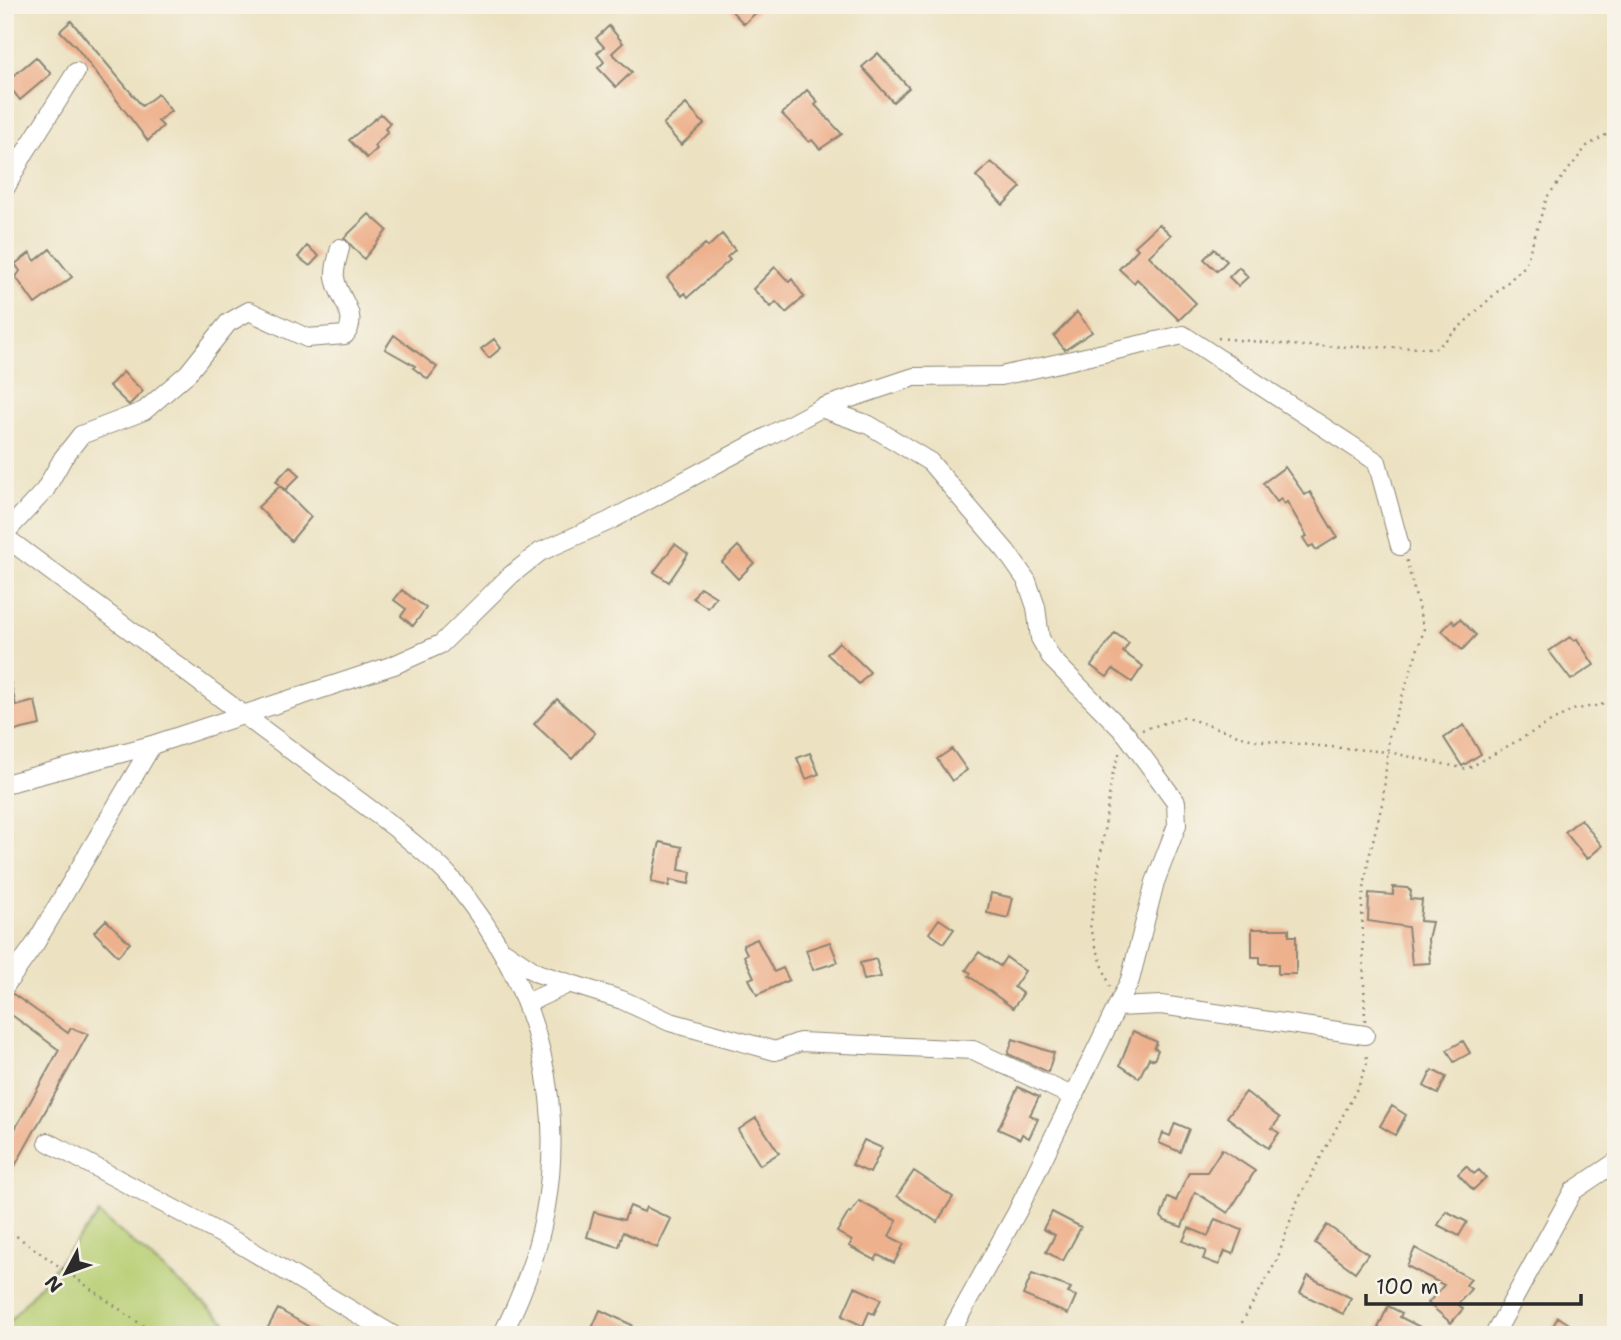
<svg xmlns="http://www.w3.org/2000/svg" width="1621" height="1340" viewBox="0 0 1621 1340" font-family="'Shantell Sans',sans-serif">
	<rect width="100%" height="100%" fill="#f7f3e8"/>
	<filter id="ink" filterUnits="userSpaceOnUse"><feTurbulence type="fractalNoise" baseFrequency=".0143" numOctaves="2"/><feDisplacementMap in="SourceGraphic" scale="14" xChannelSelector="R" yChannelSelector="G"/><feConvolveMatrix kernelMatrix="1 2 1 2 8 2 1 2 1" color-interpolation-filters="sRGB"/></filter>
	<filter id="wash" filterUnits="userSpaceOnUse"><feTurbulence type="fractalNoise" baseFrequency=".00686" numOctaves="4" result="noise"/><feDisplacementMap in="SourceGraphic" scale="28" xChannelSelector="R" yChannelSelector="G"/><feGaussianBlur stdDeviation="1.57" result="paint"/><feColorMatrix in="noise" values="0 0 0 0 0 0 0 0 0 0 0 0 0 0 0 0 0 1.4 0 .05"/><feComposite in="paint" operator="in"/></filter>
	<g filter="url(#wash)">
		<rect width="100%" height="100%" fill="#ece2c2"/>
		<path fill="#b6cd71" stroke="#707c4e" stroke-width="2" d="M99,1214L225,1321L213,1335H5V1327Z"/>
		<g id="blocks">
			<path fill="#eeb18d" d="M726,5H764L744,24Z
				M71,21L142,106L158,94L171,111L158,121L163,126L148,141L76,47L60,31Z
				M609,26L623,43L612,53L632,72L616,87L598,68L604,62L597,53L604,47L596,38Z
				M878,53L909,88L893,102L862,67Z
				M36,57L51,74L20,100L6,82Z
				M807,90L818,102L815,105L842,134L820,149L812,140L809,142L782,114Z
				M686,104L704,124L681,145L663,124Z
				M381,114L390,123L385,129L388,132L374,146L377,149L367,158L349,140Z
				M991,162L1021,187L1003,205L976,176Z
				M369,214L387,230L364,259L344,238Z
				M1159,224L1171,235L1149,256L1196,303L1179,320L1137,279L1134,283L1119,269L1138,249L1135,246Z
				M722,234L735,250L727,257L730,260L688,297L685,293L682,296L667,278L705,244L708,247Z
				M307,246L319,256L310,266L298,257Z
				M50,249L72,277L35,304L16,277L20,271L15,264L30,253L35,261Z
				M1214,249L1227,261L1217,271L1204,259Z
				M775,267L789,282L792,279L804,297L786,313L776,302L771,307L753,289Z
				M1239,267L1248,277L1238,286L1229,277Z
				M1077,312L1092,332L1065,350L1054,336Z
				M394,335L437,367L428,379L413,368L415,366L385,349Z
				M494,339L501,348L489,358L481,349Z
				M123,372L143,391L129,405L109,386Z
				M290,466L300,475L285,490L276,481Z
				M1285,467L1305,495L1310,492L1337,537L1316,550L1313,545L1309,547L1303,538L1307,536L1287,502L1284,504L1281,499L1277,502L1263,483Z
				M280,486L311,517L291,541L258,507Z
				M675,544L688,554L669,582L654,572Z
				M738,546L754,563L738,579L722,562Z
				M700,587L716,597L708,608L693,598Z
				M402,590L426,608L413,626L401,616L406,609L394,600Z
				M1460,619L1476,635L1462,650L1442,631L1452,620L1455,624Z
				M1115,633L1129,643L1123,652L1143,666L1132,682L1113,669L1107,677L1091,666Z
				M1570,637L1574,641L1577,639L1594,665L1571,680L1549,651Z
				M839,642L870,672L859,684L827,654Z
				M5,680H10L16,706L35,701L40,725L5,733Z
				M557,699L595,733L572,759L534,724Z
				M1464,725L1481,754L1462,766L1444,738Z
				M952,749L967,770L952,781L937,759Z
				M810,753L819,774L806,779L797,758Z
				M1581,819L1602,846L1587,859L1565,832Z
				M660,842L682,847L679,870L691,872L689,884L670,880L669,886L651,882Z
				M1393,887L1407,888L1411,891L1410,899L1422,900L1420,921L1432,922L1428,939L1430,963L1412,964L1408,927L1368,921L1369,893L1393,895Z
				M991,893L1013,898L1008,918L987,913Z
				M939,919L954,929L944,943L929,933Z
				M106,920L130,943L118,956L94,932Z
				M1252,929H1289V936H1296V974H1278V964H1260V957H1252Z
				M757,939L774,972L783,968L789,980L757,995L749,979L754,977L744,956L747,954L743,945Z
				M830,942L838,962L813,970L806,950Z
				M979,952L1000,966L1006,957L1025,971L1014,987L1023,994L1013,1008L969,976L971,973L966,970Z
				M876,959L881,977L864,980L860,963Z
				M13,994L68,1033L71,1028L88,1034L5,1184V1147L59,1050L5,1010V997Z
				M1133,1031L1157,1042L1154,1048L1158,1050L1154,1060L1149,1058L1139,1078L1120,1065Z
				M1013,1039L1054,1053L1048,1072L1008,1054Z
				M1463,1041L1470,1053L1454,1062L1447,1050Z
				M1432,1070L1446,1077L1438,1094L1424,1086Z
				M1018,1087L1039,1097L1030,1115L1038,1119L1029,1138L1022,1134L1020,1139L998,1129Z
				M1246,1092L1280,1118L1272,1128L1279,1133L1268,1148L1227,1117Z
				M1392,1106L1406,1115L1395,1135L1380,1126Z
				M756,1118L779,1153L760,1165L738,1130Z
				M1175,1123L1189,1129L1180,1152L1159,1143L1163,1133L1170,1136Z
				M864,1140L882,1148L870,1173L852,1165Z
				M1222,1149L1255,1171L1228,1213L1195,1192L1182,1227L1165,1221L1161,1217L1168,1197L1176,1201L1189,1172H1207Z
				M1466,1166L1474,1174L1479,1170L1486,1178L1473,1190L1458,1174Z
				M914,1171L953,1197L937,1222L897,1196Z
				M859,1201L897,1221L889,1236L904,1244L894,1263L878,1255L875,1260L849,1246L852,1241L837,1232L849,1212L851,1213Z
				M630,1206L644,1212L646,1207L671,1219L657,1248L623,1232L619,1247L587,1237L594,1212L624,1220Z
				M1446,1211L1467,1222L1459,1236L1438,1225Z
				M1052,1212L1081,1227L1063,1261L1046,1252L1055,1235L1043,1229Z
				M1215,1219L1242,1230L1233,1254L1225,1251L1219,1265L1203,1259L1206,1251L1183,1241L1189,1228L1208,1236Z
				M1327,1225L1368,1254L1355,1272L1315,1243Z
				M1415,1248L1471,1279L1466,1285L1471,1289L1458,1304L1463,1309L1451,1323L1428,1303L1444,1285L1407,1266Z
				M1032,1274L1071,1288L1068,1293L1076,1296L1068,1314L1023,1295Z
				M1308,1276L1351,1298L1343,1314L1300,1293Z
				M855,1287L881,1299L874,1314L869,1312L863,1326L842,1316Z
				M1388,1306L1402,1313L1400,1317L1436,1335H1383L1385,1331L1378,1328Z
				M278,1309L323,1335H274L266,1331Z
				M600,1310L632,1325L627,1335H589Z
				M1558,1317L1571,1325L1566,1335H1548Z"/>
		</g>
	</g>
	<g filter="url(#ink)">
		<use href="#blocks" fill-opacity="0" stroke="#8c8676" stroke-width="2"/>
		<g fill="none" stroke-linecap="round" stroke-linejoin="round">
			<defs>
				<path id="minor" d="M5,189L24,154L76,72
					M821,408L869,425L930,462L1006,551L1027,581L1036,607L1040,638L1052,659L1126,734L1176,802L1177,825L1155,882L1130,980L1017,1212L949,1335
					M5,533L45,490L63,458L81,435L144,411L188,373L228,323L249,311L307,338L345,335C361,315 337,298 335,277C334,268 338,257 340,248
					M5,537L394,827C412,843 433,858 449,876C564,1011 583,1178 502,1335
					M5,784L152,745L394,665L441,644L511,575L540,552L609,521L821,408L914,377L1001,376L1183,335L1377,462L1400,546
					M504,951L537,973L622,1000L670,1022L775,1051L800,1042L973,1050L1074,1097
					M5,986L35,944L152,745
					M527,1003L568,984
					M1117,1007L1161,1005L1365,1035
					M48,1142L240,1244L393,1335
					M1494,1335L1573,1191L1616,1162"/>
			</defs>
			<use href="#minor" stroke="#8c8676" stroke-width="20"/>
			<path stroke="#8c8676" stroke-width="2.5" stroke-dasharray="2 5" stroke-linecap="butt" d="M1218,338L1303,346L1437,348L1525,266L1547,197L1587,146L1616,129
				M1142,730L1184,717L1253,740L1388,752L1467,769L1572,710L1616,702
				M1110,987L1090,929L1112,776L1120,751
				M1365,1021L1362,904L1368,861L1383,800L1389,736L1424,630L1406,558
				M5,1228L156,1335
				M1235,1335L1277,1260L1296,1204L1359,1085L1367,1063L1366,1052"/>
			<use href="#minor" stroke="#fff" stroke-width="18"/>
		</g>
	</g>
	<rect width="1621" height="1340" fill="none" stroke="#f7f3e8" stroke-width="28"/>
	<g transform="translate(66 1273) rotate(229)" stroke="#f7f3e8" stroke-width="5" paint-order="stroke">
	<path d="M0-5L12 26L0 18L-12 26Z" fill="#2b2b2b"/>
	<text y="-10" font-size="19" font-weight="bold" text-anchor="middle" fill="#2b2b2b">N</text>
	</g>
	<path d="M1366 1294v10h215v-10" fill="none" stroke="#2b2b2b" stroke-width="3.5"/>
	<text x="1376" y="1294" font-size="21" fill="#2b2b2b" stroke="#f7f3e8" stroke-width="5" paint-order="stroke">100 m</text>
</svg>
